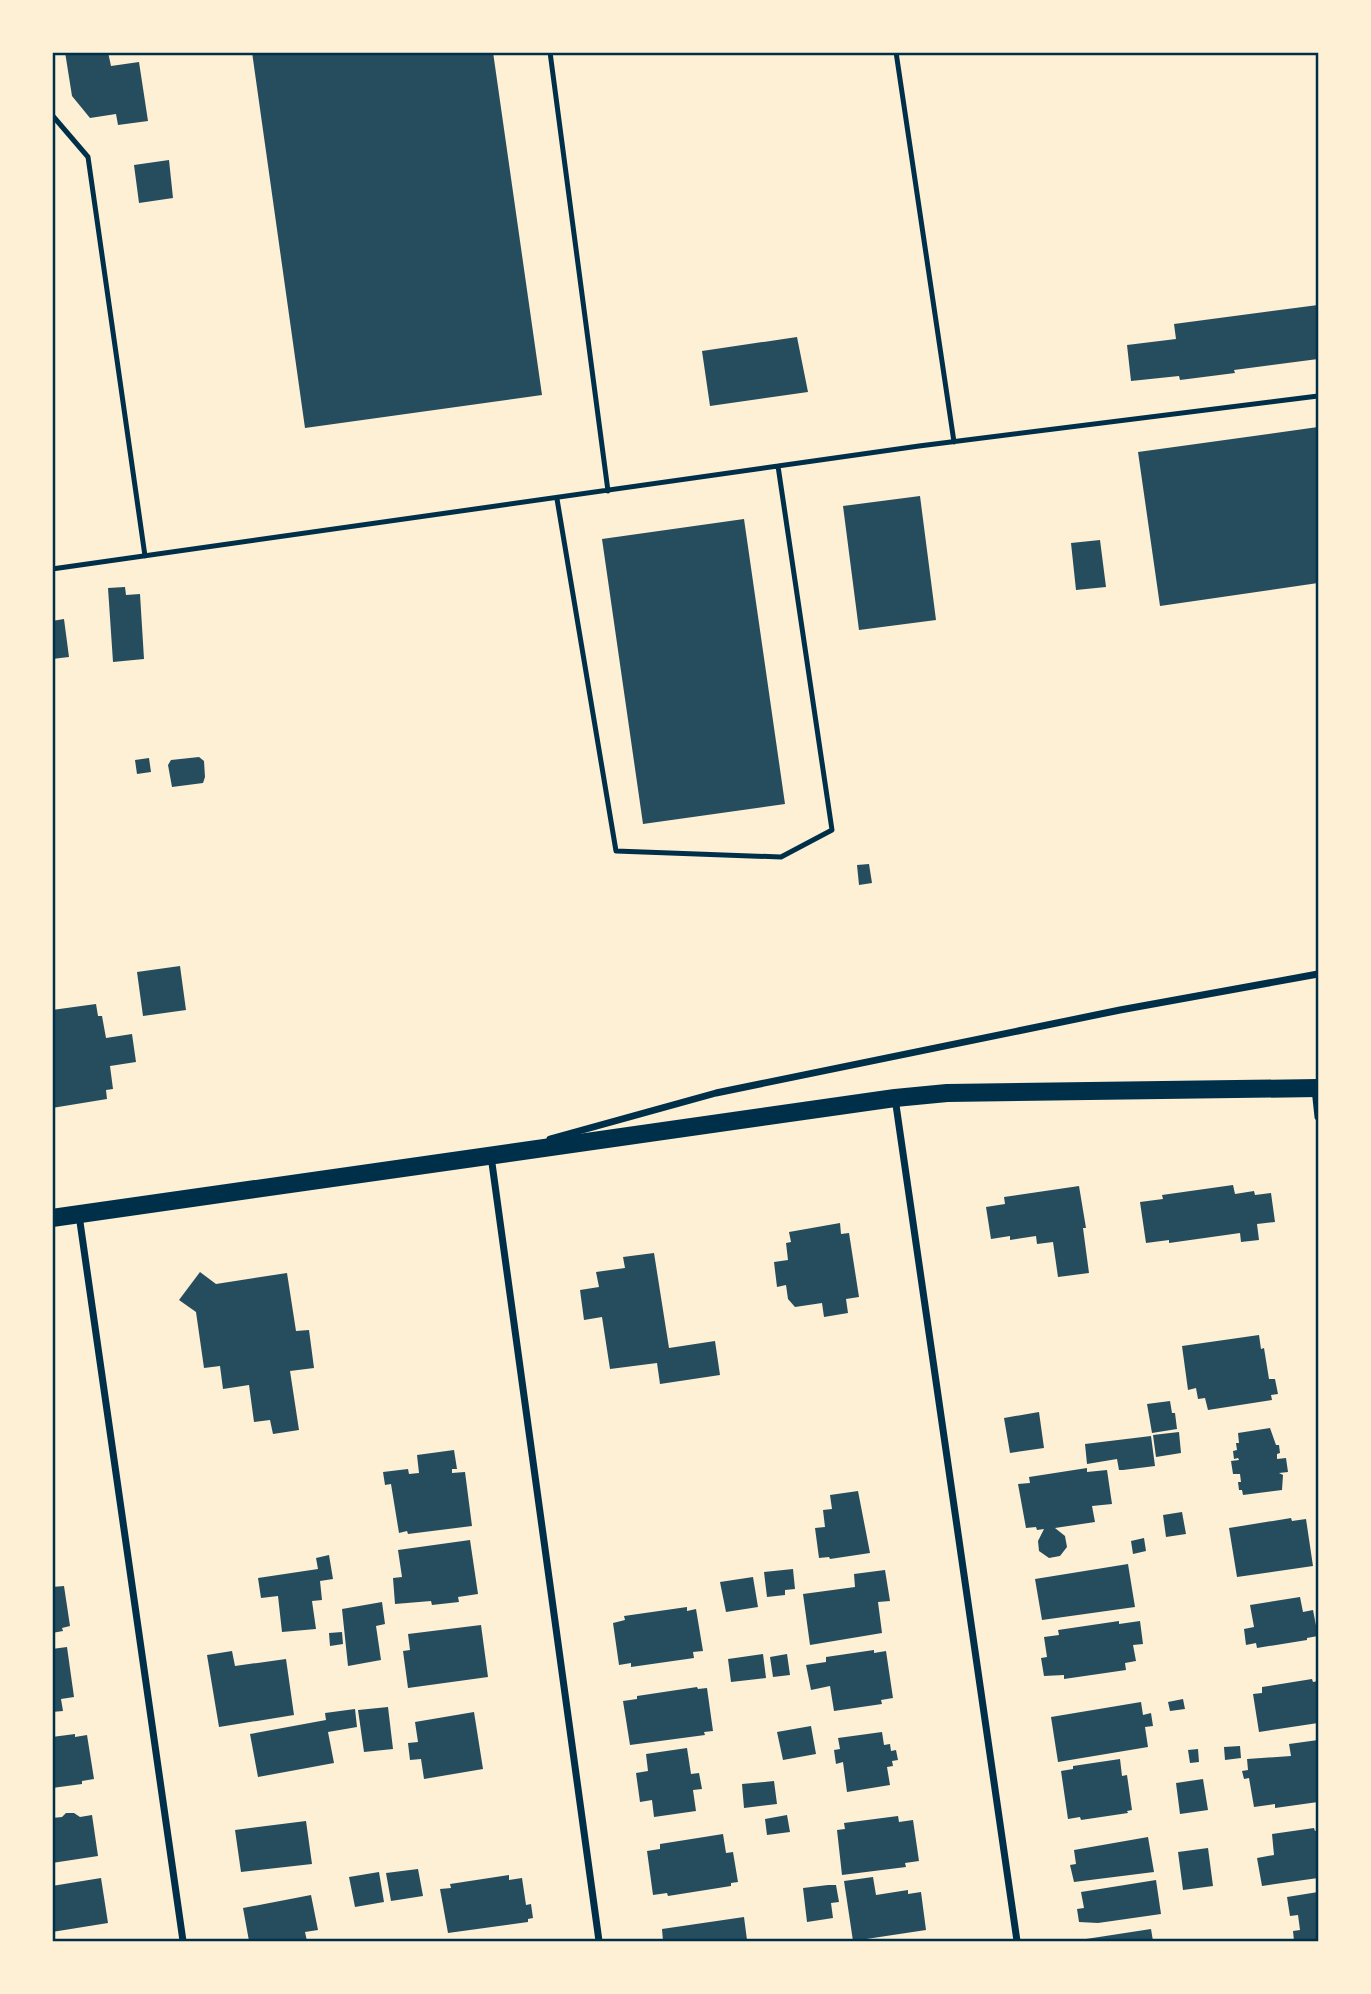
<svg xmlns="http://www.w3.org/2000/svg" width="1371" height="1994" viewBox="0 0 1371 1994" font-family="'Libre Baskerville',serif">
	<rect width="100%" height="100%" fill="#fdf0d5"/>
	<path fill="#264d5e" d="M65,52H108L111,66L139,62L148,121L118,125L116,114L90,118L72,96Z
		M252,52H493L542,395L305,428Z
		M169,160L173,198L139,203L134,165Z
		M1318,305V359L1234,370L1235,373L1180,380L1179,376L1131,381L1127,345L1176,339L1174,324Z
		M797,337L808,392L710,406L702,351Z
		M1318,427V583L1160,606L1138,452Z
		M920,496L936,620L859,630L843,506Z
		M744,519L785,804L643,824L602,539Z
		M1100,540L1106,587L1076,590L1071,543Z
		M125,587L126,595L140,594L144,659L113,662L108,588Z
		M64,619L69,657L52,659V621Z
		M199,757L204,761L205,777L203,783L172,787L168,765L171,760Z
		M149,758L151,772L137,774L135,760Z
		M869,864L872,883L859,885L857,865Z
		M180,966L186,1010L143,1016L137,972Z
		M96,1004L98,1016H102L106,1038L132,1034L136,1062L110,1066L113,1089L106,1090L107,1099L52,1108V1010Z
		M1233,1185L1235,1194L1254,1191L1255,1195L1271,1193L1275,1222L1257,1224L1259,1240L1241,1242L1240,1233L1169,1243V1240L1146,1243L1140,1202L1163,1199L1162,1195Z
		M1079,1186L1086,1228H1083L1089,1273L1058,1277L1053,1242L1037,1244L1036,1236L1010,1240V1236L991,1239L986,1207L1005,1204L1004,1197Z
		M840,1223L841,1234L849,1233L859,1297L846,1299L848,1313L824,1317L822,1303L795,1307L788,1299L786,1285L777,1287L774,1262L788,1260L786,1243L791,1242L789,1232Z
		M654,1253L669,1348L715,1341L720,1375L660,1384L657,1363L610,1369L602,1317L584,1320L580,1290L599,1287L596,1272L625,1268L623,1257Z
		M200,1272L216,1284L287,1273L296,1331L309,1330L314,1368L290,1371L299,1430L273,1434L270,1420L254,1422L249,1385L223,1389L220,1366L204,1368L196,1312L179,1300Z
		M1259,1335L1261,1349L1264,1348L1269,1379H1275L1278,1394L1271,1395L1272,1400L1208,1410L1205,1398L1198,1399L1196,1388L1188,1390L1182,1346Z
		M1170,1401L1172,1413H1175L1177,1429L1152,1433L1147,1404Z
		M1039,1412L1044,1448L1010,1453L1004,1418Z
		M1270,1428L1276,1445H1279L1280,1453L1277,1454V1459L1286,1458L1288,1472L1279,1473L1283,1475L1282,1490L1243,1495L1242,1490H1239L1238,1482H1241L1240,1474H1233L1231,1461L1239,1460L1238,1458L1234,1459L1233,1451L1237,1450L1236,1443H1239L1238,1433Z
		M1179,1432L1181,1453L1156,1457L1153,1435Z
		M1151,1436L1155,1466L1123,1470H1119L1117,1459L1087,1464L1085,1444Z
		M454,1450L457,1469H452V1473L465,1472L472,1526L408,1534L407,1531L399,1533L391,1484L385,1485L383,1472L408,1469L409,1474L419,1473L417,1455Z
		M1087,1468V1472L1107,1470L1112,1504L1092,1506L1095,1522L1055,1528L1065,1536L1067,1547L1060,1556L1049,1558L1039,1551L1038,1541L1044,1529L1037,1530L1036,1527L1026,1528L1018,1484L1030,1483L1029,1477Z
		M858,1491L870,1553L830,1559L829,1557L819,1558L815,1528L825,1527L823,1510L832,1509L830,1495Z
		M1182,1512L1186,1534L1166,1537L1163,1515Z
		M1291,1518L1292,1521L1306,1519L1313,1566L1237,1577L1229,1528Z
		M1144,1538L1146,1551L1133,1554L1131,1541Z
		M470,1540L478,1594L458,1597L459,1602L432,1605L431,1601L395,1604L393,1578L402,1577L398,1550Z
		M329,1555L333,1579L320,1581L322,1600L312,1601L316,1629L282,1632L278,1596L261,1598L258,1578L318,1569L316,1558Z
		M1128,1564L1135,1607L1042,1620L1035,1579Z
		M793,1569L795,1589L785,1590V1595L767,1597L764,1572Z
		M885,1570L890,1601L878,1602L882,1633L810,1645L803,1594L855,1587L854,1574Z
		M753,1577L758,1607L726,1612L720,1582Z
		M64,1586L70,1626L62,1628L63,1631L52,1633V1587Z
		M1300,1597L1303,1612L1313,1610L1318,1636L1307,1638V1640L1257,1648L1256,1643L1246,1645L1244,1629L1254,1627L1250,1605Z
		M382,1602L385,1624L376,1626L381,1660L348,1666L342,1609Z
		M687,1607V1611L696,1609L703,1651L693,1652L694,1658L631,1667V1663L619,1665L613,1623L625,1620L624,1616Z
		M1119,1621V1624L1140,1621L1143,1644L1133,1645L1136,1661L1125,1663L1126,1670L1064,1679V1675L1044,1676L1041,1658L1047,1657L1044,1637L1059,1635L1058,1630Z
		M481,1625L488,1677L408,1688L403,1651L410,1650L408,1634Z
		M342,1632L343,1644L330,1646L329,1633Z
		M67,1647L74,1697L61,1699L63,1711L52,1712V1649Z
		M874,1650V1653L886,1651L893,1698L881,1700L882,1704L834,1711L830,1686L811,1690L806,1665L826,1662V1657Z
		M232,1651L235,1666L286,1659L294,1715L219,1727L207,1655Z
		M763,1654L766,1678L731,1682L728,1659Z
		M787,1654L790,1675L773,1677L770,1657Z
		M1312,1679L1313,1682L1318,1681V1723L1259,1732L1253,1694L1262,1693V1687Z
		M697,1687L698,1689L707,1688L713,1731L704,1732L705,1735L630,1745L623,1701L637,1699V1696Z
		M1183,1699L1185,1709L1170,1711L1168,1702Z
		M1141,1702L1143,1715L1151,1713L1153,1726L1145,1727L1148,1747L1058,1762L1051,1717Z
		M388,1707L393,1749L364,1752L358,1710Z
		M355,1709L357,1727L328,1732L334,1763L258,1777L250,1734L326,1720L325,1713Z
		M474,1712L483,1769L424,1779L421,1759L410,1760L408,1743L418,1742L415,1722Z
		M811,1726L816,1754L783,1760L777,1732Z
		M882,1732L884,1745L890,1744L891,1751L896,1750L898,1760L892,1761L893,1766L887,1767L890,1785L847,1792L843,1762L836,1764L834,1750L840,1749L838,1738Z
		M75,1734V1737L87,1735L94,1779L82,1781V1784L52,1788V1737Z
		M1318,1740V1802L1275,1808V1804L1254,1807L1249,1778L1244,1779L1242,1771L1248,1770L1247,1759L1291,1756L1289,1744Z
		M1240,1746L1241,1758L1225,1760L1224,1747Z
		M687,1748L691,1774L699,1773L702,1789L693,1790L696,1811L654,1817L652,1800L640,1802L636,1773L648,1771L646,1754Z
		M1198,1749L1199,1762L1190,1763L1188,1750Z
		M1120,1759L1122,1776L1127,1775L1132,1810L1127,1811L1128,1813L1081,1820L1080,1817L1068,1819L1061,1771L1073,1769V1766Z
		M1203,1779L1208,1810L1180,1814L1176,1783Z
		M774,1781L777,1804L744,1808L742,1784Z
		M66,1813H74L80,1817L92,1815L98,1856L52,1863V1818L62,1817Z
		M787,1815L790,1832L767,1835L765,1819Z
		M898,1816L899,1822L913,1820L919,1861L905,1863L906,1867L842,1875L837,1830L845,1829L844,1823Z
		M306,1821L312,1864L241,1872L235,1830Z
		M1314,1828L1315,1831L1318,1830V1878L1262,1886L1257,1858L1274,1855L1272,1834Z
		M723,1834L726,1853L733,1852L738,1882L731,1883V1886L668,1896L667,1893L653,1895L647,1851L660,1849V1844Z
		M1148,1837L1154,1872L1074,1882L1070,1865L1076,1864L1074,1850Z
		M1208,1848L1213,1886L1183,1890L1178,1852Z
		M418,1869L423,1896L391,1901L386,1873Z
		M379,1872L384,1902L355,1907L349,1877Z
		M509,1875V1880L522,1878L526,1905L531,1904L533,1918L528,1919V1922L448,1933L440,1889L451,1888L450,1884Z
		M873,1877L876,1895L908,1890V1894L921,1892L926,1930L853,1941L844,1881Z
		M101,1878L108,1923L52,1932V1886Z
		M1156,1880L1161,1914L1098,1923L1079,1922L1077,1909L1084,1908L1081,1892Z
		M828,1885H836L839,1902L831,1903L833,1918L807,1922L803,1888Z
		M1318,1892V1941H1294L1293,1931L1300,1930L1298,1915L1290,1916L1287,1897Z
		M311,1895L318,1930L305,1932L307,1941H249L243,1908Z
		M744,1917L747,1940L663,1941L662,1929Z
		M1151,1929L1153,1941H1087L1086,1939Z"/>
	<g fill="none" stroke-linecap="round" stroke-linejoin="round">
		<path stroke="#003049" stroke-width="5" d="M550,52L608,491
			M896,52L954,442
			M52,115L88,157L145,556
			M557,499L616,851L781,857L832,830L778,466
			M52,569L919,446L1318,396"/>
		<path stroke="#003049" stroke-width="7" d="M1315,1089L1318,1117
			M895,1098L1017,1941
			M550,1139L716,1093L1120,1010L1318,974
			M491,1156L599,1941
			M79,1215L183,1941"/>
		<path stroke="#003049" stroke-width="18" d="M52,1218L895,1098L947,1093L1318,1088"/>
	</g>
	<rect width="1371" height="1994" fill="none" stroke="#fdf0d5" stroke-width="108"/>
	<rect x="54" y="54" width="1263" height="1886" fill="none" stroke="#003049" stroke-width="2.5"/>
</svg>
